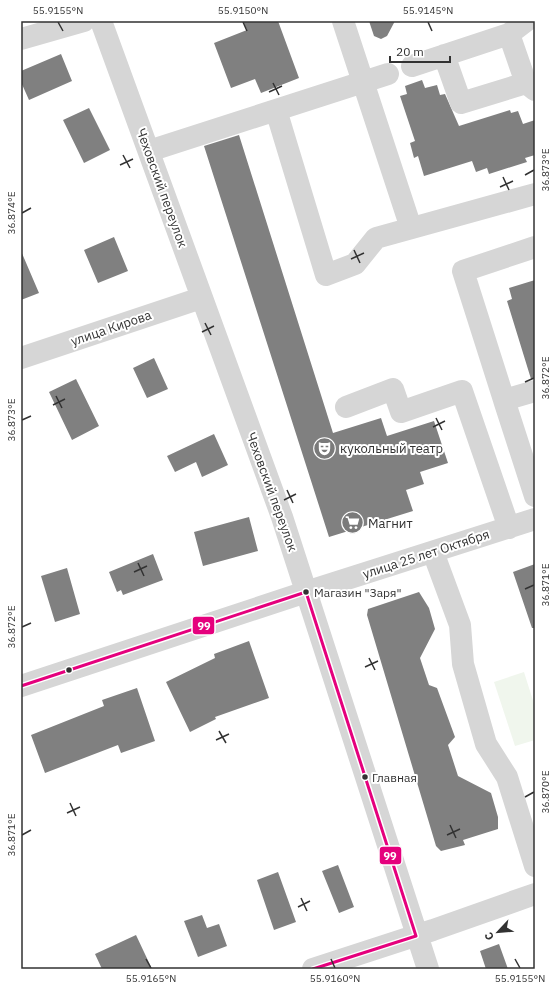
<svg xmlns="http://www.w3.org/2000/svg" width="556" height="990" viewBox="0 0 556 990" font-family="'IBM Plex Sans',sans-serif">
	<rect width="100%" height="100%" fill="#fff"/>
	<path fill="#f0f6ed" d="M524,672L535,707V740L515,746L494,682Z"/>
	<path fill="#808080" d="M243,21H278L299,78L261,93L255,79L231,88L214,43L247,30Z
		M369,21H395L387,36L381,39L374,36Z
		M61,54L72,81L29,100L21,82V71Z
		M422,80L425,88L437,85L440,95L445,94L459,126L510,110L511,113L518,111L523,124L535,120V155L525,158L527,162L489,174L487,168L476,172L472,161L424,176L418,156L414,158L410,143L415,141L400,96L407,94L405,86Z
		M89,108L110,150L84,163L63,120Z
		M239,135L333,433L381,418L387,436L434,421L448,463L420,472L424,484L406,490L413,511L329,537L204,146Z
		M114,237L128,271L98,283L84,250Z
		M21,251L39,293L21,300Z
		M535,280V379H531L507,301L512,299L509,288Z
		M154,358L168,389L147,398L133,368Z
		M76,379L99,426L72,440L49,392Z
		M214,434L228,465L202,477L196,462L175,472L167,456Z
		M249,517L258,551L203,566L194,532Z
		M153,554L163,580L123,595L121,590L117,592L109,572Z
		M535,564V628H532L513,572Z
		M67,568L80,614L55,622L41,576Z
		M419,592L429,608L435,629L420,658L429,685L437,688L455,737L448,745L458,776L491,793L498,817V829L463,840L465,845L441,851L436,846L367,615L368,609Z
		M249,641L269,698L215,717L216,719L190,732L166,682L215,658L214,654Z
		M137,688L155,741L121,753L118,745L45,773L31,735L104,706L102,700Z
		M338,865L354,907L339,913L322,871Z
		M278,872L296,922L274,930L257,880Z
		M202,915L207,928L219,924L227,946L198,957L184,921Z
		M136,935L152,969H102L95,954Z
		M499,944L508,969H486L480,951Z"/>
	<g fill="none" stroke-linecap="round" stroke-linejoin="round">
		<path stroke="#d6d6d6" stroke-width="22" d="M101,21L282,517L428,969
			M343,21L411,228
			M526,21L509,34L526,83L535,90
			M21,39L84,21
			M444,55L461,103L526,83
			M412,66L509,34
			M276,110L326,275L355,264L376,238L535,194
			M149,151L388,74
			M21,358L201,298
			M535,391L504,400L535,496
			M504,400L463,271L535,247
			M346,407L393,389L401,412L462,391L509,528
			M433,552L460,625L463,664L486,744L507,777L535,866
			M21,686L306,592L535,519
			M313,969L433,930L535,894"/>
		<defs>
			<path id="bus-1" d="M21,686L306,592L416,936L313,969"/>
		</defs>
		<use href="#bus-1" stroke="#fff" stroke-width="6"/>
		<use href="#bus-1" stroke="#e5007d" stroke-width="3"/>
	</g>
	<path fill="none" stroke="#323232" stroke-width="1.5" d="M58,22L63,31M243,22L247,31M428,22L432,31M273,83L279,95M269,92L282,86M123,155L130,168M120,165L133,159M525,175L534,170M503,177L509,190M500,187L513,181M22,213L31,208M354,250L360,263M351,259L364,253M205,323L211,335M202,332L214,326M525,382L534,378M56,396L62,408M53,405L65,399M436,418L442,430M22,420L31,416M433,427L445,421M287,490L293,503M284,500L296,494M138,563L144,576M134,572L147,566M525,589L534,585M22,627L31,623M369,658L375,670M365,667L378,661M219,731L226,743M216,740L229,734M525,797L534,792M70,803L76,816M67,813L80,807M450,825L456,838M22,835L31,830M447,835L460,829M301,898L307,911M298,907L310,901M146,959L151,968M331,959L335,968M515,959L520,968"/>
	<defs>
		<symbol id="theatre-disc" viewBox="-11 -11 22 22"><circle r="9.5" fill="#7a7a7a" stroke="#fff"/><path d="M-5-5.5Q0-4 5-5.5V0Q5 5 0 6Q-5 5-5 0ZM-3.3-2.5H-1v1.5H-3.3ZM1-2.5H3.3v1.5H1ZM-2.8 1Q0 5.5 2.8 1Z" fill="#fff"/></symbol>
		<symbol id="supermarket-disc" viewBox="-11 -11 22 22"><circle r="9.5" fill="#7a7a7a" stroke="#fff"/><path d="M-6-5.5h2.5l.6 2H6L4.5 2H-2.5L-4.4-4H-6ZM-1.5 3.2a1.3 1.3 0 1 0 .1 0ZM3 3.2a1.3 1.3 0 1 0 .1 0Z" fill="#fff"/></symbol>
	</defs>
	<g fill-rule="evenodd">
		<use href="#theatre-disc" x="312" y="436" width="25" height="25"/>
		<use href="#supermarket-disc" x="340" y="510" width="25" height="25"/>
	</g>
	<g fill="#323232" stroke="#fff" stroke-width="1.5">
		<circle cx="306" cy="592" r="3.5"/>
		<circle cx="69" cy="670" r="3.5"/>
		<circle cx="365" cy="777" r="3.5"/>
	</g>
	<g text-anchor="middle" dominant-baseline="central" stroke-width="4" stroke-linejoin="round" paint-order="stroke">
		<g font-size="12" fill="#323232" stroke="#fff" text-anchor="start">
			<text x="314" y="592">Магазин "Заря"</text>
			<text x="372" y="777">Главная</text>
		</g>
		<g font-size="13" fill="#323232" stroke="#fff">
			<text transform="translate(162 188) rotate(70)">Чеховский переулок</text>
			<text transform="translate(111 328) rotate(-19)">улица Кирова</text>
			<text transform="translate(272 492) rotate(70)">Чеховский переулок</text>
			<text transform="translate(426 554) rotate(-18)">улица 25 лет Октября</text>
		</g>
		<g font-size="13" fill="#323232" stroke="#fff" text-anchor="start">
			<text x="340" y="448">кукольный театр</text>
			<text x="368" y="523">Магнит</text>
		</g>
	</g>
	<g stroke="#fff" stroke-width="1.5">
		<rect x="192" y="616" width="23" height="19" rx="4" fill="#e5007d"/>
		<rect x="379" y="846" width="23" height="19" rx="4" fill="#e5007d"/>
	</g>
	<g font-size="11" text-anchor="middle" font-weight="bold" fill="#fff">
		<text x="204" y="630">99</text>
		<text x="390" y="860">99</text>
	</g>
	<rect width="556" height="990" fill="none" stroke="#ffffff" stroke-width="44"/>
	<g transform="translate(498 932) rotate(244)" stroke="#ffffff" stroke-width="3" paint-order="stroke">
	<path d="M0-3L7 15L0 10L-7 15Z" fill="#323232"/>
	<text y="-6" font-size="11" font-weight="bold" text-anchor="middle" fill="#323232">С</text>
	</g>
	<path d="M390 56v6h60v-6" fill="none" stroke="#323232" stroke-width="2"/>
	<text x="396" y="56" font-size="12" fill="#323232" stroke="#ffffff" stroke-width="3" paint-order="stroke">20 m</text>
	<rect x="22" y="22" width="512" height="946" fill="none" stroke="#323232" stroke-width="1.5"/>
	<g font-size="10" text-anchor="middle" fill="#323232">
		<text x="58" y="14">55.9155°N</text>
		<text x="243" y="14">55.9150°N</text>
		<text x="428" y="14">55.9145°N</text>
		<text transform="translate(545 170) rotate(-90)" y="4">36.873°E</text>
		<text transform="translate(11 213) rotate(-90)" y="4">36.874°E</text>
		<text transform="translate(545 378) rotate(-90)" y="4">36.872°E</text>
		<text transform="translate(11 420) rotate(-90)" y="4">36.873°E</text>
		<text transform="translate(545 585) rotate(-90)" y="4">36.871°E</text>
		<text transform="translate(11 627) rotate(-90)" y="4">36.872°E</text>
		<text transform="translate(545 792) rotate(-90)" y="4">36.870°E</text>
		<text transform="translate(11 835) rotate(-90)" y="4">36.871°E</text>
		<text x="151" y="982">55.9165°N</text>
		<text x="335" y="982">55.9160°N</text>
		<text x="520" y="982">55.9155°N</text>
	</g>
</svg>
